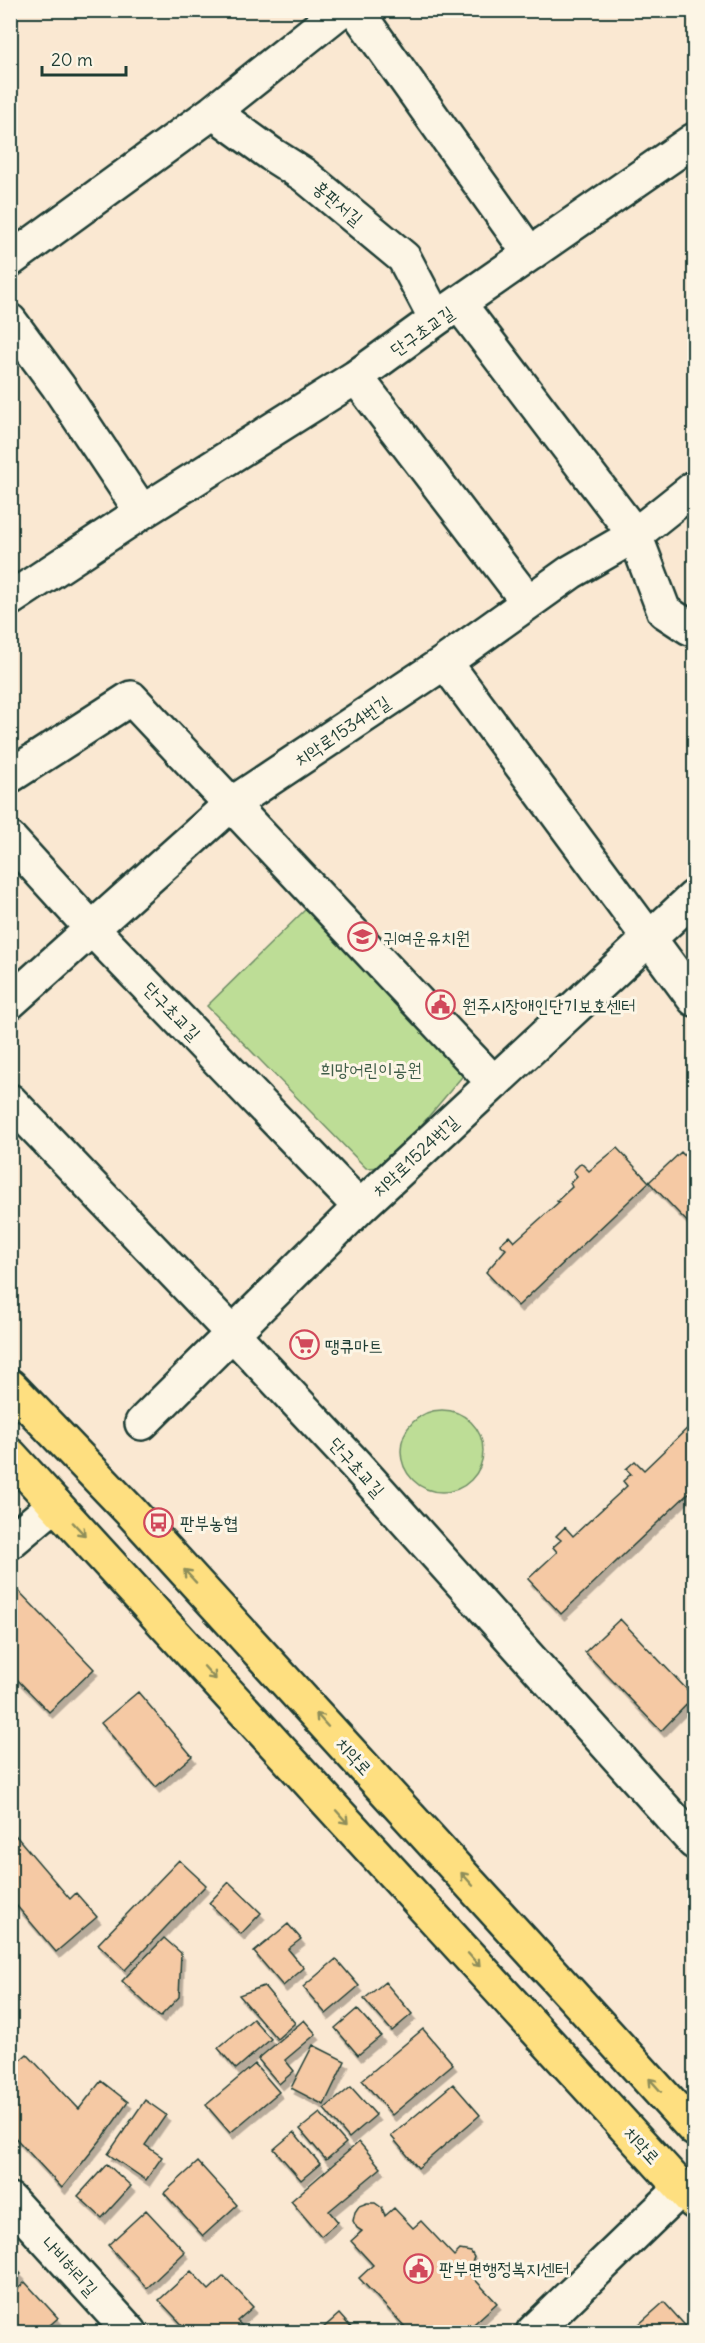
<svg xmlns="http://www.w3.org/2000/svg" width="705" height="2343" viewBox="0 0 705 2343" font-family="Delius,'Poor Story',sans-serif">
	<defs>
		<filter id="shadow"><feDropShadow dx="3.5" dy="6" stdDeviation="0" flood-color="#0004"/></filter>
	</defs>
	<rect width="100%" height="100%" fill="#fae8d2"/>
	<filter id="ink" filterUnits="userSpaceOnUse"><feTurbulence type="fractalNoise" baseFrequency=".0167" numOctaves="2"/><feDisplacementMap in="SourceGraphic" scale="12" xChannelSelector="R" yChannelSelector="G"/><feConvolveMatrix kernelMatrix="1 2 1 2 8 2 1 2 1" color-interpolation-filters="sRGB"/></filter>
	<g filter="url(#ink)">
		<path fill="#bddd96" stroke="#6e8d65" stroke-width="1.5" d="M309,906L466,1072L386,1167L366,1168L207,1006Z
			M401 1451a41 41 0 1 1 82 0a41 41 0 1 1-82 0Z"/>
		<path fill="#f5c9a4" stroke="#1f3d34" stroke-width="1.5" filter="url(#shadow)" d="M617,1148L649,1182L518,1306L486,1272L506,1249L500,1244L509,1236L514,1242L559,1202L557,1201L572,1187L570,1183L577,1176L573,1171L581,1163L589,1171Z
			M681,1152L694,1166V1229L649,1182Z
			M694,1422V1488L561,1614L528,1579L557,1552L553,1547L561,1540L556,1536L565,1527L573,1536L627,1486L623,1481L631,1474L626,1469L635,1461L644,1470Z
			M10,1582L94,1669L49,1712L10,1672Z
			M620,1619L694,1697L661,1731L585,1652Z
			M138,1692L192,1756L156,1787L101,1723Z
			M10,1829L70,1899L76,1893L97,1917L56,1952L10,1898Z
			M179,1860L206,1885L125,1970L98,1944Z
			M229,1882L261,1913L241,1934L209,1903Z
			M288,1924L301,1939L288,1949L304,1968L283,1986L254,1952Z
			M164,1938L181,1953L179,1997L160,2017L122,1981Z
			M336,1959L359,1986L326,2014L303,1987Z
			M385,1982L412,2014L392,2031L364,1999Z
			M264,1986L295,2023L277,2039L239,1995Z
			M357,2009L381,2036L358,2055L335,2028Z
			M253,2019L271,2039L236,2069L218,2048Z
			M304,2020L316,2034L285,2060L294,2071L279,2084L258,2059Z
			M423,2029L453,2064L392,2115L362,2080Z
			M313,2045L345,2061L324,2105L291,2088Z
			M27,2054L79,2109L101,2081L128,2102L104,2136L62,2188L10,2132V2069Z
			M255,2064L279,2092L230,2133L206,2105Z
			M453,2084L480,2115L418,2168L391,2136Z
			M351,2087L376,2115L349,2138L324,2109Z
			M145,2100L166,2115L145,2145L162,2157L146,2180L108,2154Z
			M320,2113L346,2143L326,2160L300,2129Z
			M294,2132L320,2164L301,2180L274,2149Z
			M359,2142L381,2168L329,2211L338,2222L321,2236L291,2201Z
			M198,2162L237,2205L203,2236L164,2193Z
			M107,2164L131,2186L102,2218L78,2196Z
			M367,2203H375L382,2208L385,2216L394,2208L413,2228L421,2221L454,2256L460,2250L471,2252L474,2257L472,2263L465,2269L497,2303L465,2332H410L359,2278L373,2265L351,2241L362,2231L357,2228L353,2221L355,2212L359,2206Z
			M146,2210L185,2252L147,2288L108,2245Z
			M10,2263L21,2274L10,2284Z
			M191,2271L209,2290L224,2276L253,2307L237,2321L248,2332H189L159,2300Z
			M25,2282L58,2318L42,2332H10V2296Z
			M664,2302L691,2332H641L636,2327Z
			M339,2314L355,2332H322L321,2330Z"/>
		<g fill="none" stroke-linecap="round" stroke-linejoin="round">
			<defs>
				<path id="minor" d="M356,10L530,254
					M213,112L271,154L304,175L404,258L436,319
					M10,260L213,112L341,10
					M460,305L635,535L664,611L690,628H694
					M10,321L58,386L142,512
					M356,377L528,602
					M10,599L142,512L356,377L436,319L694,140
					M445,662L694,999
					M10,776L131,698L494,1083
					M10,839L93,930L360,1207
					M10,1002L230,805L445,662L571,572L635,535L694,488
					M10,1101L233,1334L355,1464L694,1842
					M142,1423L360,1207L694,897
					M10,1542L55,1504
					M10,2200L130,2332
					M533,2332L682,2188"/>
				<path id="major" d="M10,1386L132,1513L694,2129
					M10,1455L694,2202"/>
			</defs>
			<use href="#minor" stroke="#1f3d34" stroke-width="38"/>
			<use href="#major" stroke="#1f3d34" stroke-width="38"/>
			<use href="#minor" stroke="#fcf5e5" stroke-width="33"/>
			<use href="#major" stroke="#fedf80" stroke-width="33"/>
		</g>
		<defs><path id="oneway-shaft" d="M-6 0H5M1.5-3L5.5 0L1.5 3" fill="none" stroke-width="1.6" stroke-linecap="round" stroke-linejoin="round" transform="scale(1.5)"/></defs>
		<g stroke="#8e8e5a">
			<use href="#oneway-shaft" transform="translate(79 1529) rotate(47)"/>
			<use href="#oneway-shaft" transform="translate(190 1576) rotate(-133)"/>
			<use href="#oneway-shaft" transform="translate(210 1673) rotate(48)"/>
			<use href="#oneway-shaft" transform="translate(322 1720) rotate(-132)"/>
			<use href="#oneway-shaft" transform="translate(342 1817) rotate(48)"/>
			<use href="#oneway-shaft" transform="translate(467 1879) rotate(-132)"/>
			<use href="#oneway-shaft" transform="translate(474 1960) rotate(48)"/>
			<use href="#oneway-shaft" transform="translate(655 2085) rotate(-132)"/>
		</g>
	</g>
	<defs>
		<symbol id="school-ring" viewBox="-11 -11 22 22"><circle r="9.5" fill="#fcf5e5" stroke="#d1495b" stroke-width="1.5"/><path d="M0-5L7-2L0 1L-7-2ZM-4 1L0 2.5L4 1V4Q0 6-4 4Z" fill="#d1495b"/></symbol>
		<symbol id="civic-ring" viewBox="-11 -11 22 22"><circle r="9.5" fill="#fcf5e5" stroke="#d1495b" stroke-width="1.5"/><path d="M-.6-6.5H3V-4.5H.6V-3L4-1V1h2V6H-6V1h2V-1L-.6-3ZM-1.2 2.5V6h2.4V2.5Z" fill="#d1495b"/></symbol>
		<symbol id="supermarket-ring" viewBox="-11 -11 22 22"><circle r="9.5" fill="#fcf5e5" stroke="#d1495b" stroke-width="1.5"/><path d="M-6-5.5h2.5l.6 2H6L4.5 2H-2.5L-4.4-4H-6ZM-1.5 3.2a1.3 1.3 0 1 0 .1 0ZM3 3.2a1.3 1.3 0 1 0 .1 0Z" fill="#d1495b"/></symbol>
		<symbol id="bus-ring" viewBox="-11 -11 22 22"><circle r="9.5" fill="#fcf5e5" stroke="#d1495b" stroke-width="1.5"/><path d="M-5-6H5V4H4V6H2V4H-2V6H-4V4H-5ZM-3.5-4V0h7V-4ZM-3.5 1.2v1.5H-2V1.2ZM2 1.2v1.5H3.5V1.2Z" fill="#d1495b"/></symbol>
	</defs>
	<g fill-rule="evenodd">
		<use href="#school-ring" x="346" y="920" width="33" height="33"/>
		<use href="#civic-ring" x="424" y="988" width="33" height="33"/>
		<use href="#supermarket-ring" x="288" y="1328" width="33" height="33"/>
		<use href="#bus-ring" x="142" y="1506" width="33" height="33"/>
		<use href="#civic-ring" x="402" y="2252" width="33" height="33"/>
	</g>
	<g text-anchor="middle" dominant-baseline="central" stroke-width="6" stroke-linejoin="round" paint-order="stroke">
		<g font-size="18" fill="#1f3d34" stroke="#fcf5e5">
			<text transform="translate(338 203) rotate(40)">홍판서길</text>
			<text transform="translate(422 331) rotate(-35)">단구초교길</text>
			<text transform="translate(342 731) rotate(-34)">치악로1534번길</text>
			<text transform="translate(172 1011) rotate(46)">단구초교길</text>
			<text transform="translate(415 1156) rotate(-43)">치악로1524번길</text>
			<text transform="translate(357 1467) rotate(48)">단구초교길</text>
			<text transform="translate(354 1756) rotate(48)">치악로</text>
			<text transform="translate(642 2145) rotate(48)">치악로</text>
			<text transform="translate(70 2266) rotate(48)">나비허리길</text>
		</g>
		<g font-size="18" fill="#1f3d34" stroke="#fcf5e5" text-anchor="start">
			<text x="383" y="937">귀여운유치원</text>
			<text x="462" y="1005">원주시장애인단기보호센터</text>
			<text x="325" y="1345">땡큐마트</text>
			<text x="180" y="1522">판부농협</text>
			<text x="439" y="2268">판부면행정복지센터</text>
		</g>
		<g font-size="18" fill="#3f5d48" stroke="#fcf5e5">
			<text x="371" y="1069">희망어린이공원</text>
		</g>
	</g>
	<rect width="705" height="2343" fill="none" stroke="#fcf5e5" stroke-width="36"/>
	<rect x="18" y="18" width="669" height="2307" fill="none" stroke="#1f3d34" stroke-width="2" filter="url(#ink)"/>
	<path d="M42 66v9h84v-9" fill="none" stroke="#1f3d34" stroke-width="3"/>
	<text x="51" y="66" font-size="18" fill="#1f3d34" stroke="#fcf5e5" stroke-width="4.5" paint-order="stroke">20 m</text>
</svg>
